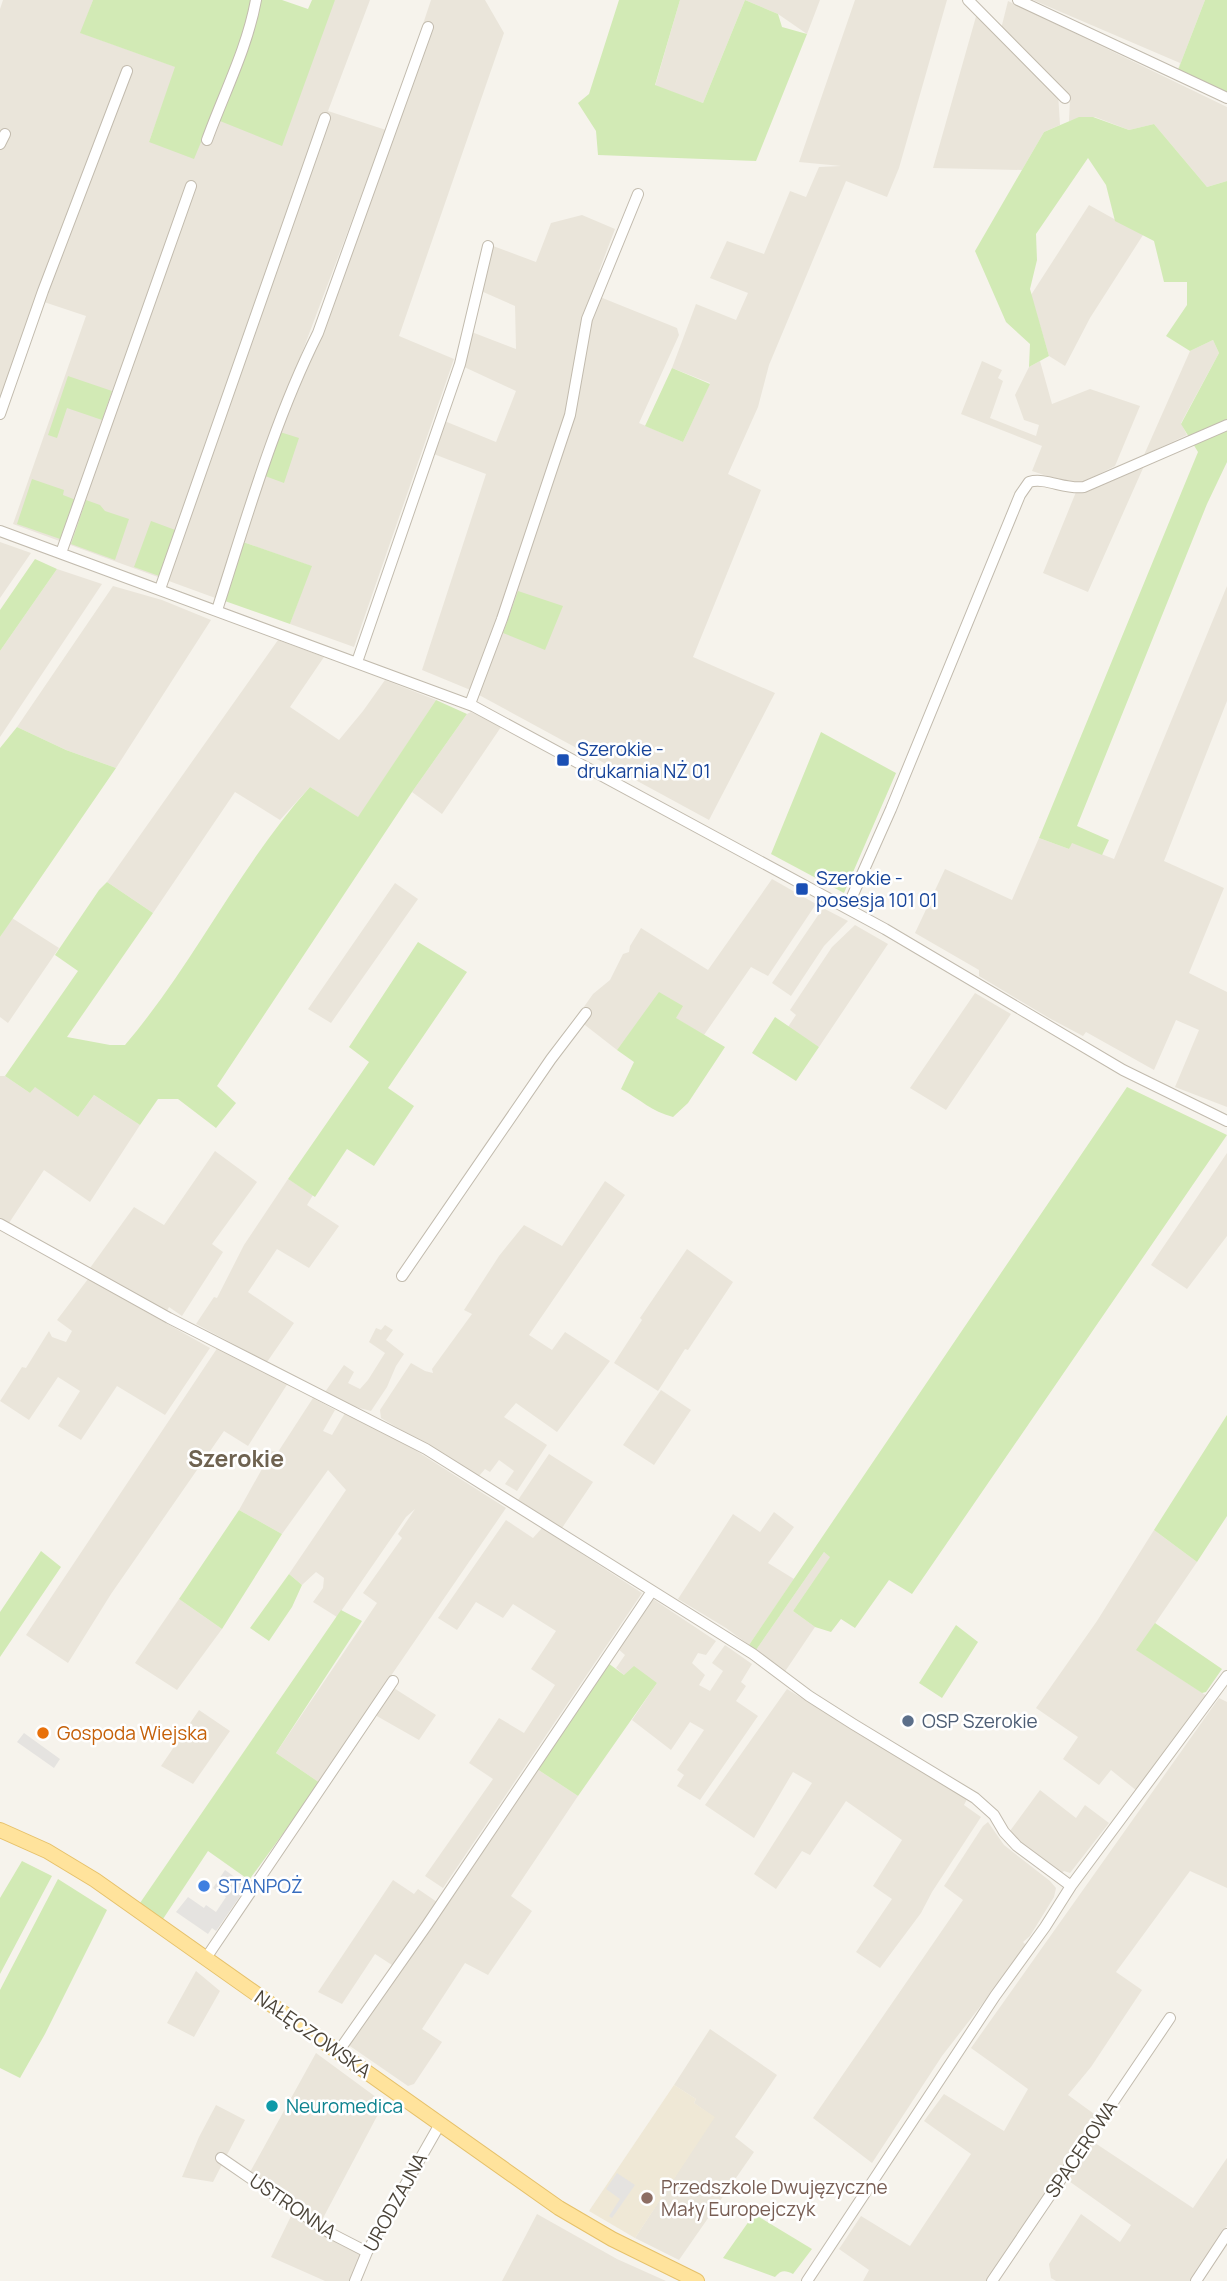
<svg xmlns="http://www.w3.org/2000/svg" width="1227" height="2281" viewBox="0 0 1227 2281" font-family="Manrope,sans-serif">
	<rect width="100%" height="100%" fill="#f6f3ec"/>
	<path fill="#eae5da" d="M3,0H93L81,33L176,67L149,142L204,135L335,0H370L328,111L386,130L289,387L218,599L13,524L86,316L38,300L0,403V9Z
		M431,0H485L504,33L399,336L454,359L354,647L290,624L311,566L243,542L257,494L431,27L423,24Z
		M680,0H745L703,103L655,86Z
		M745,0H820L807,34L778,14Z
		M855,0H947L899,168L887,197L846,181L769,365L758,407L728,474L761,490L693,657L775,693L709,820L468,689L422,670L486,474L431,453L442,420L496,442L516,391L462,366L469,331L516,349L515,306L481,291L493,246L536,262L551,223L582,215L615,229L599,271L600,297L677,328L679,335L639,423L683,442L710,383L672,368L696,304L736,320L748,293L710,278L727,241L764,254L790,191L806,197L819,167L841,166L799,162Z
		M1033,0H1205L1178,70L1180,63Z
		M1008,1L1227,107V181L1207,187L1154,124L1129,130L1095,117L1069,121L1070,99L1001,29Z
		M977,13L1058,93L1060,125L1044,132L1022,170L933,168Z
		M1089,205L1143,235L1090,318L1065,366L1049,356L1031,295Z
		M1213,340L1219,353L1181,423L1187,435L1144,455L1190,351Z
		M982,361L1002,370L998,378L1003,381L990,418L1036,436L1039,425L1024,420L1015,395L1029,367L1040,361L1052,404L1090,389L1140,406L1115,466L1081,483L1050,477L1032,471L1042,446L961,414Z
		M1144,466L1088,592L1043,573L1076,492Z
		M0,542L31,553L0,598Z
		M57,569L102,584L0,737V651Z
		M113,586L162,600L211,620L116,768L66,750L17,727Z
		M1227,586V701L1164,861L1224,888L1189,973L1227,992V1107L1175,1087L1199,1030L1176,1020L1154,1070L1086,1032L1083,1036L1049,1018L979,976V970L915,933L945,869L1012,900L1039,838L1069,849L1071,842L1114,859Z
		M278,640L324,657L290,707L339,740L363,711L385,680L436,700L358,818L310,787L280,820L235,792L153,913L107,882Z
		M471,712L501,727L442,814L412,792L467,714Z
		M772,879L816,904L768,976L751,967L704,1035L675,1018H641L617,1050L576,1018L593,994L610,980L623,954L629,952L630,946L641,928L708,970Z
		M395,883L418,899L331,1023L308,1009Z
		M823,908L848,921L824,946L791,996L772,983Z
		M12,918L59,948L8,1023L0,1017V937Z
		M855,925L888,944L819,1047L788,1027L796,1015L790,1010L832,947Z
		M975,993L1011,1014L946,1110L910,1088Z
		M0,1076H5L30,1093L35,1086L78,1117L94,1095L140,1125L90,1202L44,1170L9,1223L0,1219Z
		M215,1151L257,1182L212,1244L223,1252L182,1316L169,1307L167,1311L90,1268L134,1207L164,1225Z
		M1227,1153V1236L1187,1289L1151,1265Z
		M288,1179L313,1195L307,1205L339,1226L309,1268L277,1249L248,1292L294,1323L267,1362L196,1324L214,1297L217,1298L244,1245Z
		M605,1181L625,1195L529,1335L552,1350L565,1332L610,1361L557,1432L516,1403L504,1417L547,1445L517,1491L505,1484L514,1471L499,1460L490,1472L485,1469L479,1476L381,1418L380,1410L411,1363L425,1371L433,1373L432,1369L472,1314L464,1310L499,1256L524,1225L562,1246Z
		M687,1249L733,1282L688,1350L685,1349L658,1391L614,1363L642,1320L640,1318Z
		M88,1279L210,1348L165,1415L117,1386L81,1440L58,1426L80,1391L58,1377L29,1420L0,1401L22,1367L26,1368L49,1331L52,1337L66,1342L72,1331L57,1320Z
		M385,1325L393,1330L386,1340L404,1354L396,1366L387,1387L371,1411L348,1405L325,1392L344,1365L354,1372L348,1383L360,1389L368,1380L385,1353L369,1342L376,1328L381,1330Z
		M218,1347L288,1383L248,1446L224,1431L111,1594L68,1663L26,1635Z
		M661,1390L691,1410L654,1465L623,1445Z
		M313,1398L335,1410L323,1431L332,1435L345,1413L390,1434L506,1508L386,1683L436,1715L419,1740L368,1711L320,1783L276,1753L377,1603L363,1593L402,1538L398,1534L415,1509L406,1517L337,1617L313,1602L323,1588L324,1578L316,1572L302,1585L289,1574L346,1490L328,1470L282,1534L239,1510L272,1451L278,1452Z
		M549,1454L593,1482L562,1528L518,1500Z
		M774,1512L794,1527L768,1563L794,1579L749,1645L726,1628L678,1599L733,1514L760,1532Z
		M506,1520L533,1538L542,1528L642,1593L443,1888L425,1876L493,1779L469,1763L499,1718L524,1733L555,1685L531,1669L556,1631L513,1604L503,1618L476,1602L457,1630L438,1618Z
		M1154,1530L1197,1562L1137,1650L1207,1696L1137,1791L1111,1770L1099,1785L1063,1759L1078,1737L1036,1708L1097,1621Z
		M824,1552L831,1556L793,1611L815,1627L784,1673L756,1650Z
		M650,1597L716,1641L706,1655L698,1653L692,1663L705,1675L699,1685L710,1691L723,1671L712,1663L725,1645L752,1664L741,1682L746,1686L736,1701L758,1716L700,1800L677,1786L684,1775L677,1770L704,1730L690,1722L671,1750L632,1720L657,1683L624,1675L616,1668L625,1655L617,1648Z
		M179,1599L222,1629L177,1690L135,1663Z
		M787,1689L967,1799L964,1805L981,1817L932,1892L921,1913L880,1968L856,1952L892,1899L873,1886L902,1840L846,1801L810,1855L802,1851L776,1889L754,1874L812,1783L793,1772L754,1838L705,1805Z
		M1219,1698L1227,1702V1888L1190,1871L1116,1972L1142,1990L1091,2067L1068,2095L1097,2116L986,2281H863L869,2270L839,2249L861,2216L910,2246L971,2154L924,2121L944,2094L1004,2131L1028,2089L971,2048Z
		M199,1710L230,1731L193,1784L161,1766Z
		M537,1769L578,1796L511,1896L532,1911L488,1975L465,1963L422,2029L442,2042L414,2084L408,2086L347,2044Z
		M1040,1790L1076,1818L1085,1805L1109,1823L1070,1873L1064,1871L1060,1874L1023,1845L1010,1831Z
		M988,1822L1004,1845L1050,1881L1056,1888L1054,1897L1030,1936L1023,1942L1027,1946L942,2056L872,2163L813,2118L963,1900L944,1886L983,1826Z
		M393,1880L414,1894L418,1889L437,1902L395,1967L375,1954L342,2004L318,1992Z
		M196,1971L220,1991L194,2037L167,2023Z
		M710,2029L777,2075L735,2137L754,2152L679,2260L635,2238L714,2117L694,2103L696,2099L674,2085Z
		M316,2053L384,2103L322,2220L249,2174Z
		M216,2105L245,2120L213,2182L182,2177L199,2137Z
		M1092,2141L1193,2208L1227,2158V2226L1190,2281H1056L1051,2278L1049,2264L1081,2214L1120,2242L1131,2225L1066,2179Z
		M293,2212L367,2252L355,2281H325L271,2257Z
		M537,2214L617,2259L666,2281H502Z"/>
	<path fill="#efe8d6" d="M674,2085L696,2099L694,2103L715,2117L635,2238L589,2211Z"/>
	<path fill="#d2eab5" d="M93,0H282L308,9L312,0H335L282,146L220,121L213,138L204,135L194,159L149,142L175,67L80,33Z
		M619,0H680L655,85L703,103L745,0L778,14L782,27L807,34L756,161L598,155L596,131L578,103L589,94Z
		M1205,0H1227V93L1178,70Z
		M1079,117H1093L1129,130L1154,124L1207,187L1227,181V462L1207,504L1077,826L1109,840L1102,855L1072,843L1069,849L1039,838L1198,452L1181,424L1219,353L1213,340L1190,351L1166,336L1187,305V282H1164L1154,241L1115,221L1106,185L1088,158L1036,234L1037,260L1030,289L1049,356L1029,367L1030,344L1006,322L975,251L1044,132Z
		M672,368L710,384L683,442L645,426Z
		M68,376L112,391L102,420L67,408L57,438L48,435Z
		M280,432L299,438L284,483L265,476Z
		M32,479L64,490L63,495L76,500L63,540L17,524Z
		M86,500L100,505L105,511L129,519L115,560L71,544Z
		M151,521L178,531L162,577L134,567Z
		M243,542L312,566L290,624L222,600Z
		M35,559L57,569L0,651V610Z
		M518,591L563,606L545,650L503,633Z
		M436,700L467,714L412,792L217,1086L236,1103L216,1128L178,1099H158L140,1125L94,1095L78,1117L35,1087L30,1093L5,1076L78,971L55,955L99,890L107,882L153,913L67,1037L110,1045H125C194,964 239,866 310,787L358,817Z
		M17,727L66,750L116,768L0,937V748Z
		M821,732L896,773L844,893L771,854Z
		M418,942L467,972L388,1088L414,1106L374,1166L347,1149L315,1197L288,1179L369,1062L349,1047Z
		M659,992L683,1006L676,1018L725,1047L688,1103L673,1117C651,1111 641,1100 621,1089L634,1062L617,1050Z
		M775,1017L819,1047L796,1081L752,1053Z
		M1127,1087L1227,1135L912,1594L889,1580L855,1628L841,1619L831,1632L815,1627L793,1611L830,1557L824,1552L756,1650L749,1645Z
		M1227,1415V1516L1197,1562L1154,1530Z
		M239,1510L282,1534L222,1629L179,1599Z
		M41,1551L61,1567L0,1657V1612Z
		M289,1574L302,1585L292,1607L269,1641L250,1628Z
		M341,1610L362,1621L276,1753L320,1783L249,1880L208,1851L163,1919L140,1903Z
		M1155,1623L1222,1669L1206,1692L1202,1693L1136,1650Z
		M956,1625L978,1642L942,1698L919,1683Z
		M608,1663L624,1675L634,1666L657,1683L578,1796L537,1769Z
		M22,1861L52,1876L0,1974V1898Z
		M58,1879L107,1910L45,2034L20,2078L0,2068V1990Z
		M754,2214L812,2249L793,2274C785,2270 781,2270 775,2277L723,2258Z"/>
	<path fill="#e5e3e0" d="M24,1733L60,1759L54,1768L17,1742Z
		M225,1870L247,1886L216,1931L212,1928L208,1934L176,1912L188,1897L204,1908L206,1905L216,1912L226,1897L213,1888Z
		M617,2173L635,2185L612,2218L609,2216L620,2199L606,2189Z"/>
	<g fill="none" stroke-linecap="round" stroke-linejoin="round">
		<defs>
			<path id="minor" d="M968,0L1065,98
				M1018,0L1227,98
				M207,140C224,93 247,49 256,0
				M0,144L5,134
				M0,414L43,291L127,71
				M0,531L473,706L885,929L1123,1070L1227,1121
				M61,553L191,186
				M160,589L325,118
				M217,610C247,517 274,421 318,333L428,27
				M357,662L460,364L488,246
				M470,704L502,619L570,415L587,319L638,194
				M847,908L891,809L1020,495L1029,482C1046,477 1065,490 1084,487L1227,425
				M0,1224L169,1318L426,1449L753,1654L809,1696L853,1724L975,1798L994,1815L1004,1832L1017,1846L1071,1886
				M402,1276L551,1059L586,1013
				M206,1958L393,1681
				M338,2052L427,1925L652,1591
				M221,2158L330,2233L367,2252
				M355,2281L367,2252L440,2124
				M807,2281L995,1996L1045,1927L1071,1886L1227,1676
				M992,2281L1170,2018
				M1196,2281L1227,2234"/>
			<path id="major" d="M0,1830L47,1851L95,1880L559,2208L612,2239L697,2281"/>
		</defs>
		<use href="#minor" stroke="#c2bbae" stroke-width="12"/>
		<use href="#major" stroke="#e6c16a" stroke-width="16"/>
		<use href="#minor" stroke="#fff" stroke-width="10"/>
		<use href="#major" stroke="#ffe39c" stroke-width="14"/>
	</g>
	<g fill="#1a4fb4" stroke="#fff" stroke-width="2.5">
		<rect x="556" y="753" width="14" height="14" rx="3.5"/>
		<rect x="795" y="882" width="14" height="14" rx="3.5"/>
	</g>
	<circle fill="#5c6f8a" stroke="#fff" stroke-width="2.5" cx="908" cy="1721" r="7"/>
	<circle fill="#e8710a" stroke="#fff" stroke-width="2.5" cx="43" cy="1733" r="7"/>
	<circle fill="#3f7fe0" stroke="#fff" stroke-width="2.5" cx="204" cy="1886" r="7"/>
	<circle fill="#0f9aa8" stroke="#fff" stroke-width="2.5" cx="272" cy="2106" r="7"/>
	<circle fill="#8d6e63" stroke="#fff" stroke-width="2.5" cx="647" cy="2198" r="7"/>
	<g text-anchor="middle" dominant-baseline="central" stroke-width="5" stroke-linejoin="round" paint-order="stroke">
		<g font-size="19" fill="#164399" stroke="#fff" text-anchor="start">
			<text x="577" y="749">Szerokie -<tspan x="577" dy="22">drukarnia NŻ 01</tspan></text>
			<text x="816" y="878">Szerokie -<tspan x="816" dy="22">posesja 101 01</tspan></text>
		</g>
		<g font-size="19" fill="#4e5e75" stroke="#fff" text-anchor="start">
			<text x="922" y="1721">OSP Szerokie</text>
		</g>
		<g font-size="19" fill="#c56008" stroke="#fff" text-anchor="start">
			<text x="57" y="1733">Gospoda Wiejska</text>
		</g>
		<g font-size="19" fill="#366cbe" stroke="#fff" text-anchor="start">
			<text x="218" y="1886">STANPOŻ</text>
		</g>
		<g font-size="19" fill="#4b4439" stroke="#fff">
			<text transform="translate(313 2034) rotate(35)">NAŁĘCZOWSKA</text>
			<text transform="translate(1081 2149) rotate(-56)">SPACEROWA</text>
			<text transform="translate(395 2202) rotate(-61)">URODZAJNA</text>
			<text transform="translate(293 2206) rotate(34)">USTRONNA</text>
		</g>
		<g font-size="19" fill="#0d838f" stroke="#fff" text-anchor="start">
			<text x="286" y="2106">Neuromedica</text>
		</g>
		<g font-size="19" fill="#785e54" stroke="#fff" text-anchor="start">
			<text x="661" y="2187">Przedszkole Dwujęzyczne<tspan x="661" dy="22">Mały Europejczyk</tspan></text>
		</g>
		<g font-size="23" font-weight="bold" fill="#6e6250" stroke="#fff">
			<text x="236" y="1458">Szerokie</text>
		</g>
	</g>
</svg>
